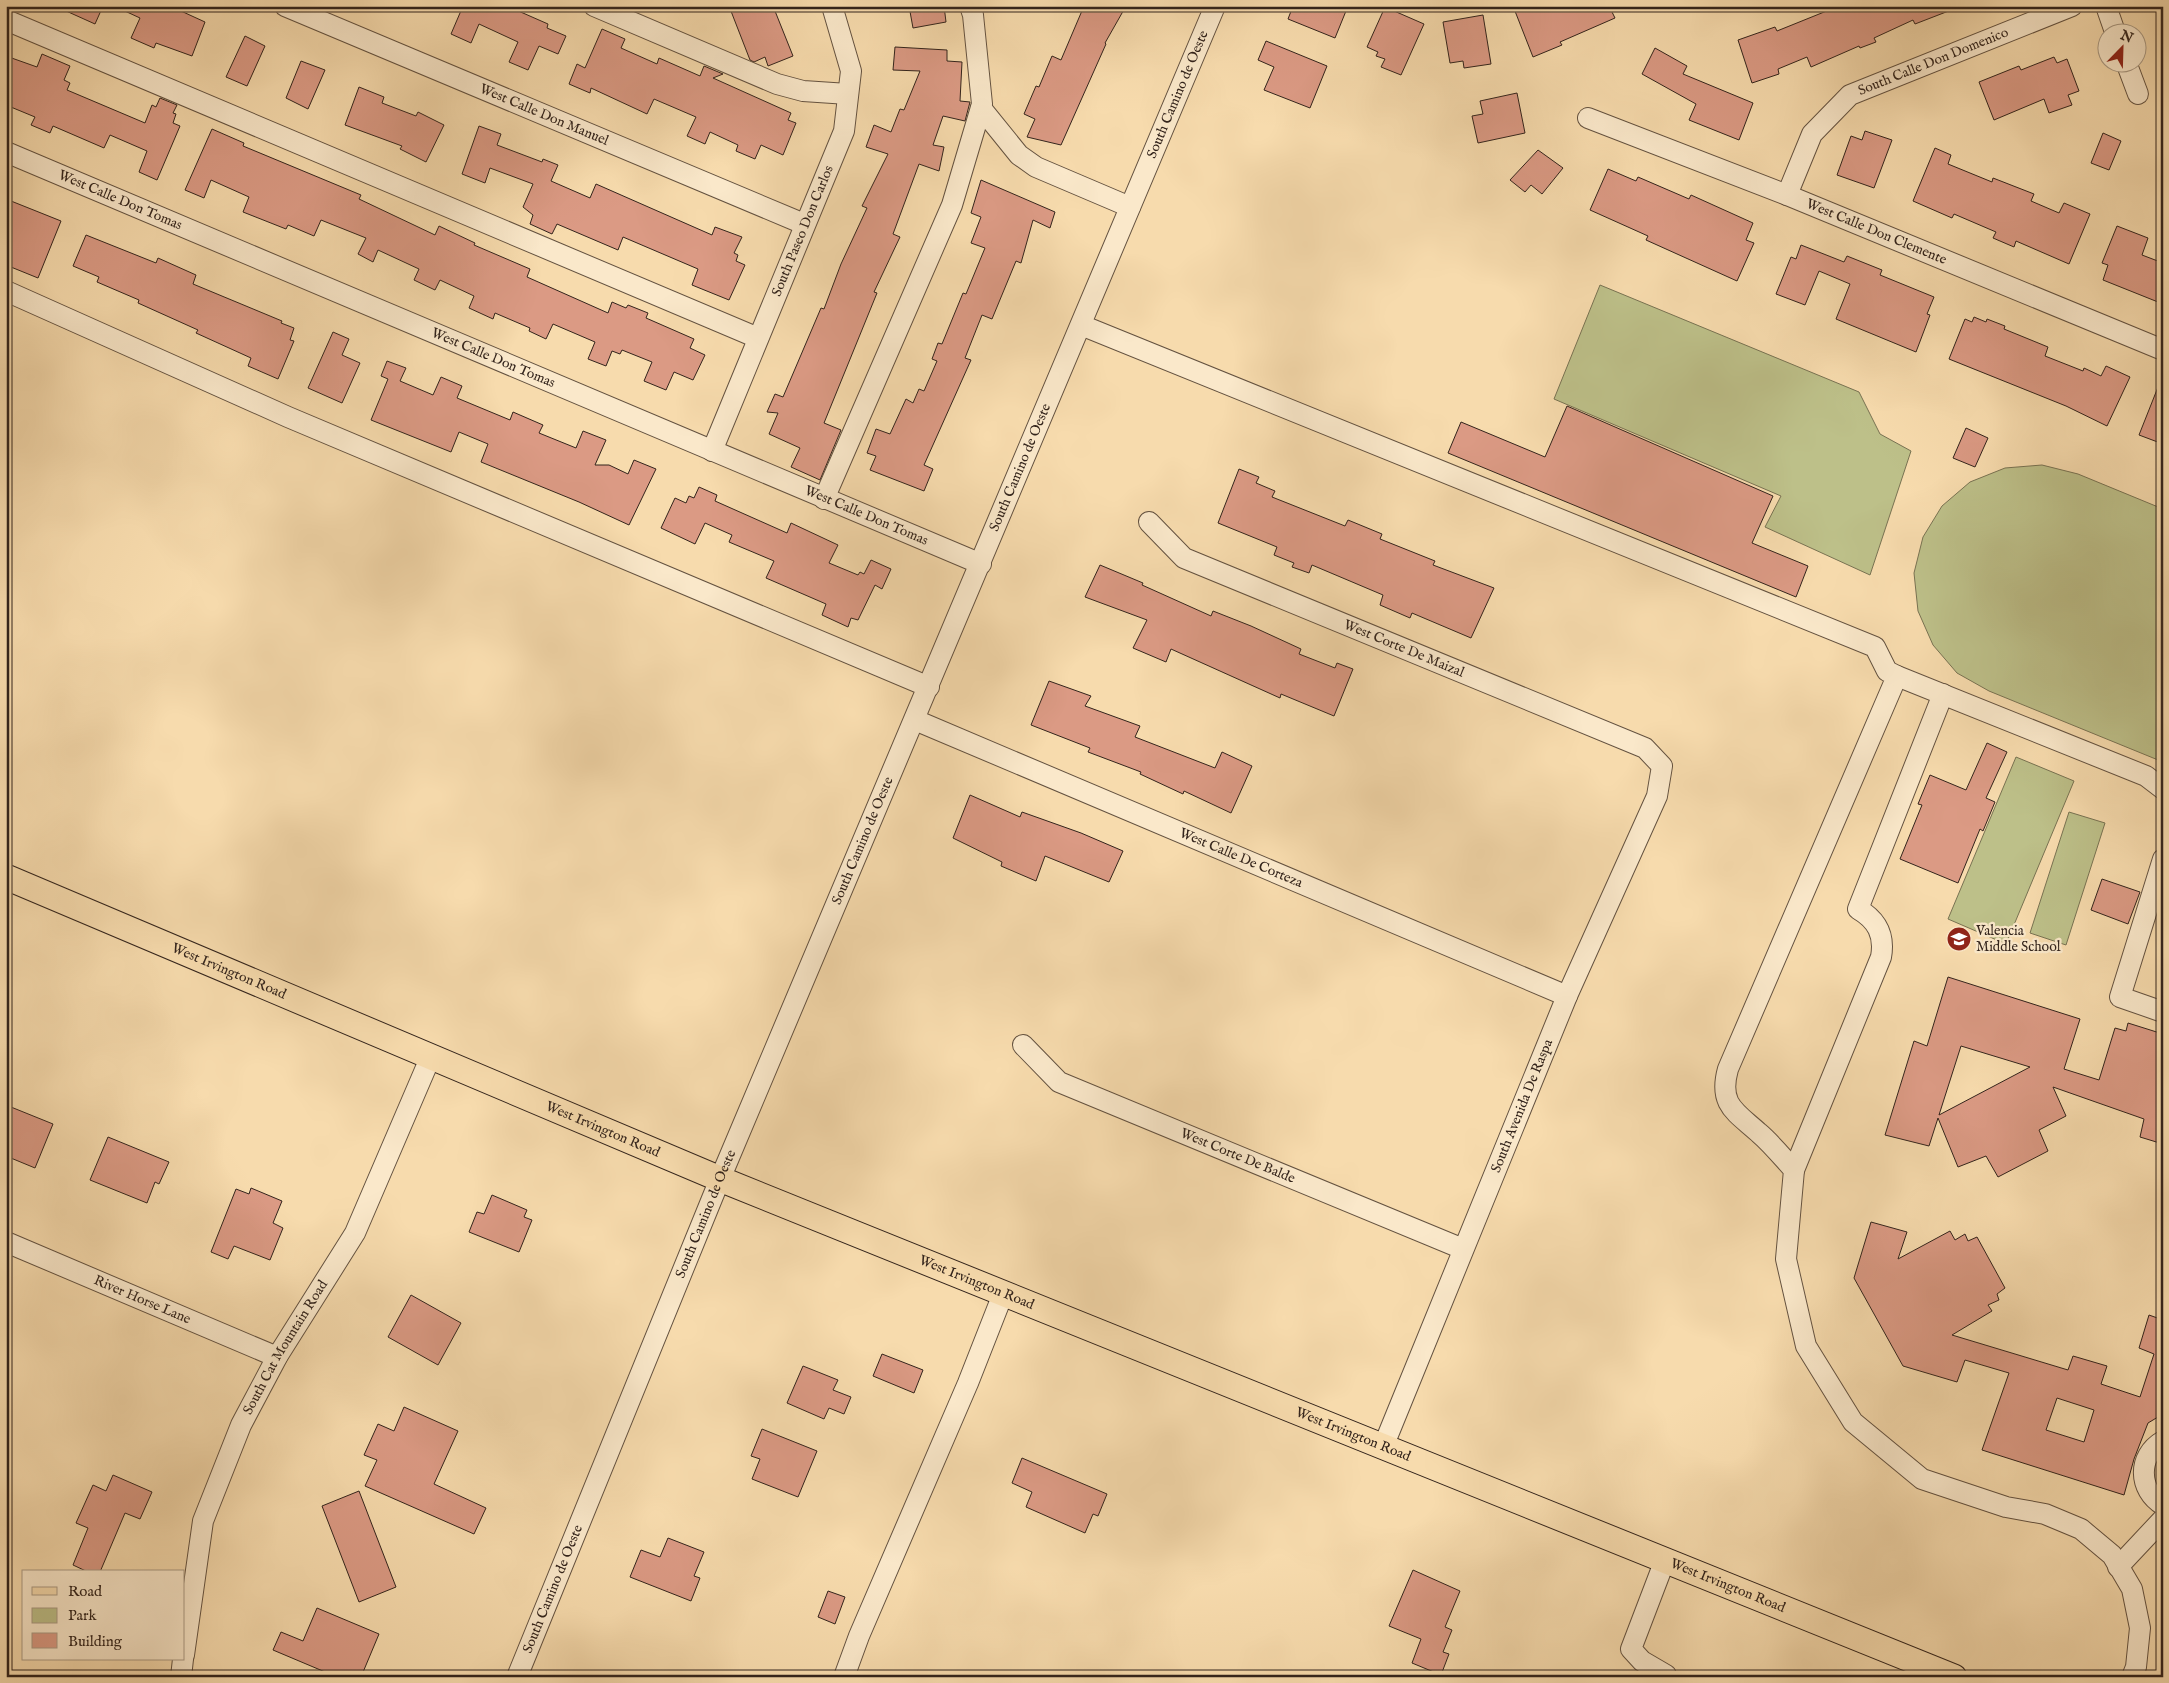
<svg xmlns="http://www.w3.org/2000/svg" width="2169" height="1683" viewBox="0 0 2169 1683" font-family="'IM FELL English',serif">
	<rect width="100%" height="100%" fill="#f7dbad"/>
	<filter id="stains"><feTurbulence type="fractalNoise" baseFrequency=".004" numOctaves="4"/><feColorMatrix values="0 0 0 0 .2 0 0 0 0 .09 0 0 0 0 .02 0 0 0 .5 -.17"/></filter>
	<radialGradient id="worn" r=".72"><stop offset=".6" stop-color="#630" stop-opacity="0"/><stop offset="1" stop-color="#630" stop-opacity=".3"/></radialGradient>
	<path fill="#bdc089" stroke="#787252" d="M1600,285L1859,392L1880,434L1911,451L1870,575L1765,527L1781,496L1554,399Z
		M2042,465L2078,474L2163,509V762L1989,691L1957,673L1933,645L1918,611L1914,573L1923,537L1942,506L1970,482L2005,468Z
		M2016,757L2074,781L2006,944L1948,919Z
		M2069,812L2105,823L2066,945L2030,933Z"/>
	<path fill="#db9a84" stroke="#33241c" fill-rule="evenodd" d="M55,6H103L95,24Z
		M114,6H170L205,22L192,56L156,43L154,48L131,38L140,18Z
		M463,6H507L548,24L547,28L566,36L558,54L539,46L528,70L509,62L518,42L479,24L471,43L451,34Z
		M729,6H773L793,56L768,66L765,57L754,62L750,60Z
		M909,6H944L946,22L913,28Z
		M1084,6H1126L1105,43L1106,44L1061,145L1027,137L1035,119L1024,114L1036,86L1039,87L1052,56L1061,60Z
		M1293,6H1348L1335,38L1288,19Z
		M1513,6H1609L1615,18L1560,42L1562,45L1533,57Z
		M1839,6H1958L1959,7L1915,24L1913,20L1874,38L1876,42L1860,48L1859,46L1811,67L1807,57L1778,69L1779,74L1752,83L1738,40L1775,27L1777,31Z
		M1385,7L1424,24L1401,75L1381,67L1385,59L1376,56L1378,52L1367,47Z
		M1483,15L1491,64L1464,68L1463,61L1450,63L1443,22Z
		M602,29L625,39L621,48L657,64L659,58L700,76L704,66L723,74L713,78L791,113L788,120L796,123L783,155L761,145L755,159L736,151L738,145L710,132L705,144L687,136L696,117L654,99L647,114L591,88L590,93L569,84L577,64L585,68Z
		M245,36L265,46L247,86L226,77Z
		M1266,41L1327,66L1310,108L1264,90L1274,67L1258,60Z
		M895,47L947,50V61L962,62L960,101L970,102L965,121L943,116L933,145L944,147L939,171L919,164L893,234L900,237L874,292L877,293L824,423L841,430L820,480L791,467L800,448L769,434L778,413L767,412L775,394L783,397L821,308L824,309L841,264L867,208L862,206L888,154L866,147L874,125L891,132L900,109L904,110L920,71L893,70Z
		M1655,48L1687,66L1683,74L1753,103L1739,140L1689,120L1696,104L1642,74Z
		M42,54L70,66L64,80L70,83L67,90L145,123L152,105L156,107L160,98L177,105L173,113L176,114L173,123L180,126L157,180L139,172L147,151L110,135L104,148L53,126L50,133L31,125L35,117L6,105V56L37,67Z
		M2054,57L2057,63L2067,59L2079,91L2068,95L2072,105L2049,113L2044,99L1994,120L1979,82L2019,66L2021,70Z
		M301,61L325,70L308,109L286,98Z
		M359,87L384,97L382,103L416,116L418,112L444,125L426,162L400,149L402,146L345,125Z
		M1517,93L1525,133L1478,143L1472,116L1483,114L1480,101Z
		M479,126L501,134L497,145L542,162L543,159L558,165L551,181L590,198L596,184L712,235L715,227L742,237L734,253L738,255L736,261L745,265L729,300L692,285L698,269L623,237L618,250L557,224L552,234L530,224L533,215L523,207L533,184L490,168L485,183L462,174Z
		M212,129L244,143L243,146L361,195L359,199L435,235L439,226L475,243L474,245L530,269L527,277L608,313L612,302L626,308L628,305L648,313L646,318L694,339L690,348L705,355L693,380L674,372L666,390L644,381L652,362L622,350L620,354L612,351L606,366L588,359L595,342L553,324L546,339L529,331L530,328L495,313L493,319L469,308L474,296L440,280L435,290L414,280L419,269L378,250L373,262L358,254L366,238L321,220L314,236L288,225L286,229L243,212L249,197L211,180L204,198L185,190Z
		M1865,131L1892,140L1874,188L1837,175L1851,136L1862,140Z
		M2103,133L2121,141L2109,170L2091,163Z
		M1935,148L1951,155L1948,164L1992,182L1993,178L2034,194L2031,201L2059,213L2064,203L2090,214L2069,264L2016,241L2014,247L1993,238L1996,232L1954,214L1952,218L1913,201Z
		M1538,150L1563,168L1542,194L1531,185L1525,192L1510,180Z
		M1608,169L1636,181L1638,177L1689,199L1691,195L1753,223L1746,240L1754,243L1737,281L1646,240L1648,236L1590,210Z
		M981,180L1055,212L1050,228L1033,220L1021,263L1016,261L992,319L982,315L965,358L971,360L924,465L933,469L924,491L870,470L876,456L867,453L876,429L890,434L906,399L913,403L919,389L924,391L937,361L932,359L938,343L942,344L963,293L966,294L985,248L971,243L981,217L971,213Z
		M6,199L61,221L38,278L6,265Z
		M2117,226L2148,238L2142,255L2163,263V304L2103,280L2108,265L2102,263Z
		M86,235L156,263L158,258L196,275L193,284L282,321L281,323L294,328L290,340L294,341L278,379L248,366L251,358L196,333L198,330L138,303L139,300L97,282L99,277L73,266Z
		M1801,245L1844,262L1847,256L1882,270L1880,275L1934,297L1927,314L1930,315L1916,352L1836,319L1850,284L1819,271L1805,305L1776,294L1791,257L1796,259Z
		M1974,317L1986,322L1987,319L2005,326L2004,329L2048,347L2045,356L2083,371L2084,368L2101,376L2106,366L2130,377L2107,426L2066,406L1949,359L1965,319L1972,322Z
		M333,332L349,339L342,355L360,363L342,403L308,388Z
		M387,361L406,368L400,381L433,395L441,377L462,386L457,398L510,420L513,412L543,425L539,433L576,448L583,431L606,440L595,465H609L628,474L634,460L656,469L629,525L579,502L481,462L488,444L459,432L451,452L371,420L388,379L381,376Z
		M2162,377H2163V444L2139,435Z
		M1567,406L1773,496L1752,543L1808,566L1796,597L1448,453L1461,422L1545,457Z
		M1966,428L1988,438L1975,467L1953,458Z
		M1239,469L1259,477L1256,483L1275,491L1272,497L1345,526L1348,520L1382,534L1380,539L1435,561L1433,565L1494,588L1471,638L1412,613L1410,618L1380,605L1383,595L1312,565L1309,573L1292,567L1294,563L1274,555L1277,547L1218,523Z
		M699,487L717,495L715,501L787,533L791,523L838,545L829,563L858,575L860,572L864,574L871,560L891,569L882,589L875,585L858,620L851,618L848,627L822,615L826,604L766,578L774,561L729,542L732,535L705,523L695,544L661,528L675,498L686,503L689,496L694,498Z
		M1100,565L1143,583L1142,585L1211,616L1213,611L1251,626L1301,649L1299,654L1335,668L1337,663L1353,669L1334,716L1281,694L1280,698L1171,649L1166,662L1133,648L1147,620L1085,597Z
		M1049,681L1091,696L1085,706L1140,726L1135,737L1215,768L1222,752L1252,766L1231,813L1184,791L1183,794L1140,774L1141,772L1088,752L1090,748L1031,725Z
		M1987,743L2007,752L1986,798L1995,802L1983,831L1980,829L1958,883L1900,859L1922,805L1918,804L1930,775L1966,790Z
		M970,795L1020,817L1022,812L1081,833L1123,851L1109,882L1045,856L1036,881L1001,866L1002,862L953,838Z
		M2102,879L2140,892L2128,924L2091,910Z
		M1948,977L2080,1019L2064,1069L2099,1080L2115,1028L2126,1031L2128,1023L2163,1034V1144L2140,1137L2144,1119L2053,1087L2066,1116L2039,1130L2048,1151L1998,1177L1986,1156L1958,1167L1938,1118L1929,1146L1885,1135L1914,1041L1927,1046ZM1961,1046L2030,1067L1939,1115Z
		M6,1105L53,1124L35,1168L6,1156Z
		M108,1137L169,1162L159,1184L155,1182L147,1203L90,1180Z
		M251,1188L282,1201L273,1223L283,1228L270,1260L234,1246L228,1259L211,1252L236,1189L249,1194Z
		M492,1195L527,1210L524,1217L532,1220L519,1252L469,1232L477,1212L484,1214Z
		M1871,1222L1907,1232L1898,1259L1950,1231L1955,1240L1965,1234L1968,1241L1977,1237L2005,1288L1997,1294L1999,1300L1988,1305L1992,1311L1952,1335L2068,1370L2073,1356L2107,1366L2101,1384L2140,1397L2154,1354L2139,1348L2149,1315L2163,1320V1414L2148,1423L2134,1459L2124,1495L1982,1450L2009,1373L1965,1360L1957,1382L1903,1366L1854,1278ZM2057,1398L2094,1410L2084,1442L2046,1430Z
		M411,1295L461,1323L438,1365L388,1337Z
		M882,1354L923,1370L914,1393L873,1376Z
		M803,1366L838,1380L833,1390L851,1397L844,1414L829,1408L824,1419L787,1403Z
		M404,1407L458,1431L434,1484L486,1508L474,1534L365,1486L377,1460L364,1455L378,1424L394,1431Z
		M762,1429L817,1451L798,1497L752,1479L760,1459L751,1456Z
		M1022,1458L1107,1494L1098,1516L1093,1514L1085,1533L1026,1507L1032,1492L1012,1483Z
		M113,1475L152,1492L140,1519L125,1513L100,1572H88L73,1565L88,1528L76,1523L93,1485L106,1491Z
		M359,1491L396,1587L359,1602L322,1506Z
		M668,1538L704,1552L694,1576L700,1578L691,1601L630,1577L641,1550L660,1557Z
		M1413,1570L1460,1591L1445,1627L1452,1630L1443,1652L1449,1654L1441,1675L1412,1663L1421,1639L1389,1626Z
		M828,1591L845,1597L835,1624L818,1617Z
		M317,1608L379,1634L361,1677H337L273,1650L281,1632L303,1641Z"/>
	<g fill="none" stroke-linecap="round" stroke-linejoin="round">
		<defs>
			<g id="minor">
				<path id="s1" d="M285,6L804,224"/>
				<path d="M594,6L777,84L803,91L848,94"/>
				<path d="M2106,6L2115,32"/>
				<path d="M6,20L758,338"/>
				<path d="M2126,62L2138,94"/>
				<path d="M981,108L1019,155L1036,167L1130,207"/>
				<path id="s2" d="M1588,118L1787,195L2163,350"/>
				<path id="s3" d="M6,152L981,564"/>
				<path id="s4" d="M1787,195L1812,134L1850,95L2072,6"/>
				<path d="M6,291L288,417L929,687"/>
				<path d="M1081,325L1875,647L1887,671L1897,676L1728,1069C1718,1105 1736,1112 1759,1133C1772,1144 1783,1158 1794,1170L1786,1259L1806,1346L1853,1422L1922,1479L2006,1507L2045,1514L2081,1529L2112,1555L2132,1589L2140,1628L2136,1667L2132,1677"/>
				<path id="s5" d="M712,451L844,131L851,71L832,6"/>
				<path d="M824,499L952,205L982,104L973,15L970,6"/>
				<path id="s6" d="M1149,522L1184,558L1645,748L1662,766L1657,796L1567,996L1383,1447"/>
				<path d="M1897,676L2146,776L2163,789"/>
				<path id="s7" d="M915,720L1567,996"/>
				<path d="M2163,859L2120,997L2163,1012"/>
				<path id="s8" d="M1023,1045L1059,1082L1463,1249"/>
				<path d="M1794,1170L1881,957C1885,935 1877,920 1858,909L1943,694"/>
				<path id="s9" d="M6,1242L277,1357"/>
				<path d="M2163,1441C2137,1456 2138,1490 2163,1505"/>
				<path d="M1665,1560L1631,1649L1642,1661L1666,1675"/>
				<path d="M2118,1567L2163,1519"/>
				<path id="s10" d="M184,1655L203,1521L241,1425L277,1357L355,1233L431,1056"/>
				<path d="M181,1677L183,1659"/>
				<path id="s11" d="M517,1677L720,1179L1215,6"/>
				<path d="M844,1677L859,1636L968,1383L1003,1294"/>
			</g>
			<g id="major">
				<path id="s12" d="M6,877L720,1179L1954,1677"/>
			</g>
		</defs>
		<use href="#minor" stroke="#645240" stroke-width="22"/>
		<use href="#major" stroke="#33241c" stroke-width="27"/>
		<use href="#minor" stroke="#fae8ca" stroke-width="20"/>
		<use href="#major" stroke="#f7dbad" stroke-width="25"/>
	</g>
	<defs>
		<symbol id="school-disc" viewBox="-11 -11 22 22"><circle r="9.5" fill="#8f2418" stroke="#fae8ca"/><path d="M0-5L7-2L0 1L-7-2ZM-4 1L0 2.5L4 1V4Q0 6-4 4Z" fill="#fff"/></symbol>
	</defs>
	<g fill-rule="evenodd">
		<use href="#school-disc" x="1945" y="925" width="28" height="28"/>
	</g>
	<g text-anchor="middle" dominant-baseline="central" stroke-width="4.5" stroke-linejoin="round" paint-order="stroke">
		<g font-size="14" fill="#33241c" stroke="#fae8ca">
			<text stroke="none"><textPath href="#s4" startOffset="210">South Calle Don Domenico</textPath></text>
			<text stroke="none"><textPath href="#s11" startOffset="1715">South Camino de Oeste</textPath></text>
			<text stroke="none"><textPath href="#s1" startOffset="281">West Calle Don Manuel</textPath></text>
			<text stroke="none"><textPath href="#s3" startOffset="124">West Calle Don Tomas</textPath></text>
			<text stroke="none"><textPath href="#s5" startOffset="238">South Paseo Don Carlos</textPath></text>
			<text stroke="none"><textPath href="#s2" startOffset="310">West Calle Don Clemente</textPath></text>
			<text stroke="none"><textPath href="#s3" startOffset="529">West Calle Don Tomas</textPath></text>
			<text stroke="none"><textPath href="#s11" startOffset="1310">South Camino de Oeste</textPath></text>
			<text stroke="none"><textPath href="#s3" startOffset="934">West Calle Don Tomas</textPath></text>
			<text stroke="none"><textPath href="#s6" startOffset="288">West Corte De Maizal</textPath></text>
			<text stroke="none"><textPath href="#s11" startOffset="905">South Camino de Oeste</textPath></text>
			<text stroke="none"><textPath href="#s7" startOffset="354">West Calle De Corteza</textPath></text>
			<text stroke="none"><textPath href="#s12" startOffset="242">West Irvington Road</textPath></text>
			<text transform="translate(1522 1106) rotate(-68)">South Avenida De Raspa</text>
			<text stroke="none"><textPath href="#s12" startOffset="648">West Irvington Road</textPath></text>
			<text stroke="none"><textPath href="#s8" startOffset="245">West Corte De Balde</textPath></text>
			<text stroke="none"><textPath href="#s11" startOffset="500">South Camino de Oeste</textPath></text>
			<text stroke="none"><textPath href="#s12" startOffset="1052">West Irvington Road</textPath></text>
			<text stroke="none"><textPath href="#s9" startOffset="148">River Horse Lane</textPath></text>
			<text stroke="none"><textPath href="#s10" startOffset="328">South Cat Mountain Road</textPath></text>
			<text stroke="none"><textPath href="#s12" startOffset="1458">West Irvington Road</textPath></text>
			<text stroke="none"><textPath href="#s12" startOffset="1862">West Irvington Road</textPath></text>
			<text stroke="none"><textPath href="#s11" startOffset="95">South Camino de Oeste</textPath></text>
		</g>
		<g font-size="14" fill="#33241c" stroke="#fae8ca" text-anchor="start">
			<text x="1976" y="931">Valencia<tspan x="1976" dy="16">Middle School</tspan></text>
		</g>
	</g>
	<rect width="2169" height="1683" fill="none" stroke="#f7dbad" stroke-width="25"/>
	<rect x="8" y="8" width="2154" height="1668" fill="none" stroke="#33241c" stroke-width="2.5"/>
	<rect x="12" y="12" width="2144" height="1658" fill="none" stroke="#33241c"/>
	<rect x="22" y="1570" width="162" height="90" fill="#fae8ca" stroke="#aa9a84"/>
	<rect x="32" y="1587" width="25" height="8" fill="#f7dbad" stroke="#aa9a84"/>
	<text x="68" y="1596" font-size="15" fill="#33241c">Road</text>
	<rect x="32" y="1608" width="25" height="15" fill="#bdc089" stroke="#aa9a84"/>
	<text x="68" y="1620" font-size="15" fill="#33241c">Park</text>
	<rect x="32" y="1633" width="25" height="15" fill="#db9a84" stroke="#aa9a84"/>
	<text x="68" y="1646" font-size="15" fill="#33241c">Building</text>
	<g transform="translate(2122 48) rotate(23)"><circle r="24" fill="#fae8ca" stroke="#aa9a84"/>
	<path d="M0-4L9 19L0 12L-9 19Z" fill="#8f2418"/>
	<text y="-8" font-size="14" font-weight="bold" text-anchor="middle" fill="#33241c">N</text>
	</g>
	<rect width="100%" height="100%" filter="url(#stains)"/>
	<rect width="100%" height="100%" fill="url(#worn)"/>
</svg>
